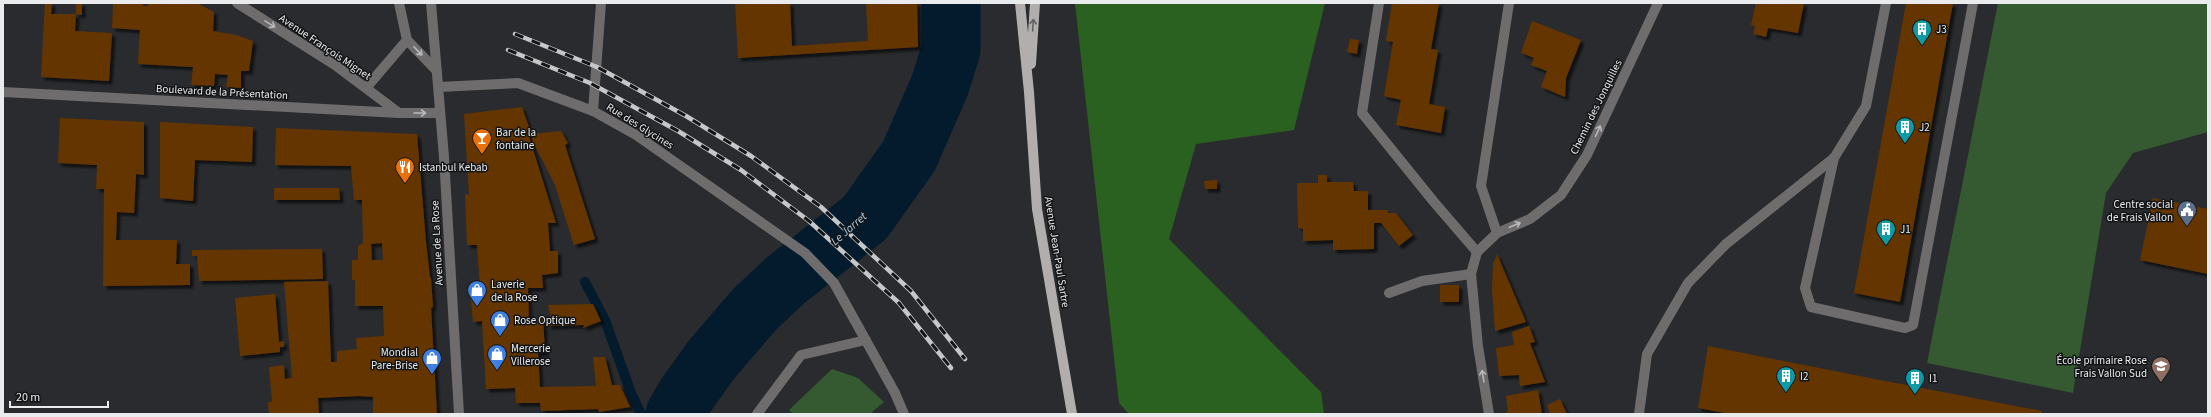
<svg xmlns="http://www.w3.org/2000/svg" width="2211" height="417" viewBox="0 0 2211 417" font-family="'Source Sans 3',sans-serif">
	<defs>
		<filter id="shadow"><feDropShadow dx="3.5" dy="3.5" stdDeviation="1" flood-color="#0009"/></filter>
	</defs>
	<rect width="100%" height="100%" fill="#292b2e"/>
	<path fill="#355930" d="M1998,3H2208V132L2133,153L2106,193L2073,393L1927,363Z
		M832,369L858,378L884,402L872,412L873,414H793L789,410Z"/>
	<path fill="#2a6121" d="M1075,3H1325L1294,130L1196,144L1169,239L1321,392L1324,414H1129L1119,403Z"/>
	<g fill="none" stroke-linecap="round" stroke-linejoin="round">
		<path stroke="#031b2c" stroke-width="10" d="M585,282L605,320L631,393L641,414"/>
		<path stroke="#031b2c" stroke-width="59" d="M675,414L686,395L712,359L754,310L786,280L865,218L909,156L940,85L951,50V3"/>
	</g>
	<path fill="#653500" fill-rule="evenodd" filter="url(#shadow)" d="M45,3H52L51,14H76L75,31L112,33L109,81L41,77Z
		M76,3H82V15L76,14Z
		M113,3H143V6H148V3H197L214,12L213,31L236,35L253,41L249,71H241V88L226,87L228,75L215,74L214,86L191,85L193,67L138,64L140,30L112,28Z
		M735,3H790L792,46L868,41L866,3H917L918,47L738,58Z
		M1392,3H1439L1431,49L1438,50L1429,104L1445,107L1441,133L1396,125L1401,100L1384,96L1393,42L1386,41Z
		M1756,3H1804L1798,33L1768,28L1766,37L1753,34L1755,26L1751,25Z
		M1906,3H1953L1900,302L1854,293Z
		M1532,21L1581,40L1566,78L1565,97L1541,87L1547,71L1531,65L1534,58L1521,53Z
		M1350,39L1359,40L1357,54L1347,52Z
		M522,107L530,130H527L556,223H548L550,251H558V273L542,275L543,288H528L529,319L543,318L545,353H538L540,387L596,386L593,357H605L612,385H620L630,407L599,412L598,409L541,411L540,403H516L515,388L486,389L482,321L473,322L470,288L480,287L477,245H467L465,194L469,195L464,114Z
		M60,118L144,122V175L136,174L134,213L117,212L116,240H177L176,264H190V285L103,286L104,189H96L97,165L58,163Z
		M160,122L253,127L252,162L195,160L193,201L160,198Z
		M276,128L417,134L426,242L430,277L431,278L433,307L431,308L437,414H373V397L358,396L318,398L319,414H269L268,402H272L269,367L284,365L285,379L292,378L284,282L328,281L331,362H337V351L357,349L356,338L384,336L383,306H355V280H352V260H358V246L363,243L362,200H354L351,166L275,165ZM382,243L383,260H372L371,244Z
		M561,131L568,143L565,145L595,239L574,245L555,185L533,142L531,134Z
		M1318,175H1327V182H1353L1354,191H1368V210H1388L1387,213H1396L1413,235L1399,246L1381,223H1374V249L1333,250V240L1303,241V229L1298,228L1297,183H1318Z
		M1217,180V189H1205L1204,181Z
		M274,188H339L340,200H274Z
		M2153,198L2208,209V274L2140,260Z
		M322,249L323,279L199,281L197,256H192V250Z
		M1497,254L1526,322L1495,331L1492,290L1493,264Z
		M1440,285H1459V302H1440Z
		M275,294L279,342L284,341V347H280V352L240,356L235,298Z
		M593,304L601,321L583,328L584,325L548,326L547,318L551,317L548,305Z
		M1529,326L1535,342L1530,343L1545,382L1520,386L1519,375L1499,376L1496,348L1514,345L1512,332Z
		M1708,346L1875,379L2042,411V414H1730L1698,408Z
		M1538,390L1542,414H1505L1508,410L1506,396Z
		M1560,399L1567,414H1550L1547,405Z"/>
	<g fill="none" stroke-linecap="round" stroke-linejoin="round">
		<path stroke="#6f6c6d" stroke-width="10" d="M1379,3L1362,113L1434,202L1477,252
			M593,111L601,3
			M1834,158L1805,288L1811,307L1905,328L1913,325L1973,3
			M1497,233L1481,186L1509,3
			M1389,293L1422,281L1471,274"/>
		<path stroke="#6f6c6d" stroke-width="10" d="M237,3L335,65L399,113
			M399,3L407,40L437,71
			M431,3L444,157L459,414
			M439,87L518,83L593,111L636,135L805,253L834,283L895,393L904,414
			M366,88L407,40
			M3,92L399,113H440
			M757,414L801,355L866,340
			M1489,414L1478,346L1471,274L1477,252L1497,233L1530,219L1561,195L1587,155L1658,3
			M1639,414L1647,354L1688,283L1726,244L1834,158L1866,106L1886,3"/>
		<path stroke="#b2aeae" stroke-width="10" d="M1020,3L1029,92L1037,209L1072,414
			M1031,64L1035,3"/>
		<defs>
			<path id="rail" d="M515,34L597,67L686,116L751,156L821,207L911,291L965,359
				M508,50L590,83L678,131L741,170L809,221L899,303L951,368"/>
		</defs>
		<use href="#rail" stroke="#c6c7c9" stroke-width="4.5"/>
		<use href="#rail" stroke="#131415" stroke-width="3" stroke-dasharray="9" stroke-linecap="butt"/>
	</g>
	<defs><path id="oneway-shaft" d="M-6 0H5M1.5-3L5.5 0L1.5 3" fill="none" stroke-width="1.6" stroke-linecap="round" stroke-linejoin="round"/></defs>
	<g stroke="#b9b8ba">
		<use href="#oneway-shaft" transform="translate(270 24) rotate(32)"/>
		<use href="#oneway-shaft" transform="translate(418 51) rotate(46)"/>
		<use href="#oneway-shaft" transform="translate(420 113)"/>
		<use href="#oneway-shaft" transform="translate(1598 131) rotate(-65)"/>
		<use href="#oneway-shaft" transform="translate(1515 225) rotate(-23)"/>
		<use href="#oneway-shaft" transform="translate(1483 376) rotate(-99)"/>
	</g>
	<use stroke="#626162" href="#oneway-shaft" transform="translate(1033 25) rotate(-86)"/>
	<defs>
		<symbol id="building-pin" viewBox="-11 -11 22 30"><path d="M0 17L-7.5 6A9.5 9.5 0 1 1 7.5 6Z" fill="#0f9aa8" stroke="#131415"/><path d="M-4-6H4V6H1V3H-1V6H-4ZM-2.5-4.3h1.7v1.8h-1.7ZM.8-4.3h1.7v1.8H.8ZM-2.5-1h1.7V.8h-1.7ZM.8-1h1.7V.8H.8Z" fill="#fff"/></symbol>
		<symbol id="bar-pin" viewBox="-11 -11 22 30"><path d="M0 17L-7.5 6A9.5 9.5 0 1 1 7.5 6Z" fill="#e8710a" stroke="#131415"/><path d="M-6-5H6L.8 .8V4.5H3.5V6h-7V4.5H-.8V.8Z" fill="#fff"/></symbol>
		<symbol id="restaurant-pin" viewBox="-11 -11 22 30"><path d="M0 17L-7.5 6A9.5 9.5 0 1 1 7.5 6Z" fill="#e8710a" stroke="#131415"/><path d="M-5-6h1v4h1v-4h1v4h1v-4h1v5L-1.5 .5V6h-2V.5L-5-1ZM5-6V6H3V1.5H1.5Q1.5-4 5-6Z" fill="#fff"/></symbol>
		<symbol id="civic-pin" viewBox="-11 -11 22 30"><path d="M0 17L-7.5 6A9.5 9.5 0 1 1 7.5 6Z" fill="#5c6f8a" stroke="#131415"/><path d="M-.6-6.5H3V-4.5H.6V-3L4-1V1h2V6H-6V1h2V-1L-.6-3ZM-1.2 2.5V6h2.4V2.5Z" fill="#fff"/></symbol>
		<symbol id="shop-pin" viewBox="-11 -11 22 30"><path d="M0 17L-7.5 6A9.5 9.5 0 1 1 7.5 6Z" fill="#3f7fe0" stroke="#131415"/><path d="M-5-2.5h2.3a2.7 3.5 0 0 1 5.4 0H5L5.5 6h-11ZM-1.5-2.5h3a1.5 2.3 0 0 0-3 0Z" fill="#fff"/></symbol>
		<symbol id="school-pin" viewBox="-11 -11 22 30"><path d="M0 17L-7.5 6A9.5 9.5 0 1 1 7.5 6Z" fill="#8d6e63" stroke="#131415"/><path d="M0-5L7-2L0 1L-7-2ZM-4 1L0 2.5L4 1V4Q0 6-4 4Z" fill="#fff"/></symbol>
	</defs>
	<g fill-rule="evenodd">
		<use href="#building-pin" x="1911" y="18" width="22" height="30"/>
		<use href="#building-pin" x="1894" y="116" width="22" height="30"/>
		<use href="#bar-pin" x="471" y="127" width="22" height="30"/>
		<use href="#restaurant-pin" x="394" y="156" width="22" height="30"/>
		<use href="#civic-pin" x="2176" y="199" width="22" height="30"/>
		<use href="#building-pin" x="1875" y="218" width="22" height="30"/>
		<use href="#shop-pin" x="466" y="279" width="22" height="30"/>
		<use href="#shop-pin" x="489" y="309" width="22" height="30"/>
		<use href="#shop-pin" x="486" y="343" width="22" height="30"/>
		<use href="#shop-pin" x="421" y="347" width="22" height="30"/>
		<use href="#school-pin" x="2150" y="355" width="22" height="30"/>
		<use href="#building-pin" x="1775" y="365" width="22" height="30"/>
		<use href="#building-pin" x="1904" y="367" width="22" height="30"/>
	</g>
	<g text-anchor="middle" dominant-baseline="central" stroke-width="3" stroke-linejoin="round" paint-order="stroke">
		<g font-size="11" fill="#eaebed" stroke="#131415" text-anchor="start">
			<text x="1936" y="29">J3</text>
			<text x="1919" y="127">J2</text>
			<text x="496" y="132">Bar de la<tspan x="496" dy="13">fontaine</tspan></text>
			<text x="419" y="167">Istanbul Kebab</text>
			<text x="2173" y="204" text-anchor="end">Centre social<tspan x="2173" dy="13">de Frais Vallon</tspan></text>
			<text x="1900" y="229">J1</text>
			<text x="491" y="284">Laverie<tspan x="491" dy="13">de la Rose</tspan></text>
			<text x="514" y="320">Rose Optique</text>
			<text x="511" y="348">Mercerie<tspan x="511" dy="13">Villerose</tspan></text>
			<text x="418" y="352" text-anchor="end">Mondial<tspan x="418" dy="13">Pare-Brise</tspan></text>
			<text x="2147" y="360" text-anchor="end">École primaire Rose<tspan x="2147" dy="13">Frais Vallon Sud</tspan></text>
			<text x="1800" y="376">I2</text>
			<text x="1929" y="378">I1</text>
		</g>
		<g font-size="11" fill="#eaebed" stroke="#131415">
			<text transform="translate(325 47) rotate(34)">Avenue François Mignet</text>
			<text transform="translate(222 92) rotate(3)">Boulevard de la Présentation</text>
			<text transform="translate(1596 107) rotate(-64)">Chemin des Jonquilles</text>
			<text transform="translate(640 126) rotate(32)">Rue des Glycines</text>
			<text transform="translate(437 243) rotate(-93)">Avenue de La Rose</text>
			<text transform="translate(1057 252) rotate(81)">Avenue Jean-Paul Sartre</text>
		</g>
		<g font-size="12" font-style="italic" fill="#abd1ee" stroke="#131415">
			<text transform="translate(849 229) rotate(-41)">Le Jarret</text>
		</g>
	</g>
	<rect width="2211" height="417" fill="none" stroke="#eaebed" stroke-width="8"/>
	<path d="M10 401v6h98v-6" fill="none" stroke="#eaebed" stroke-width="2"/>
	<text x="16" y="401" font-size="12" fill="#eaebed" stroke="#131415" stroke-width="3" paint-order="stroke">20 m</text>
</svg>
